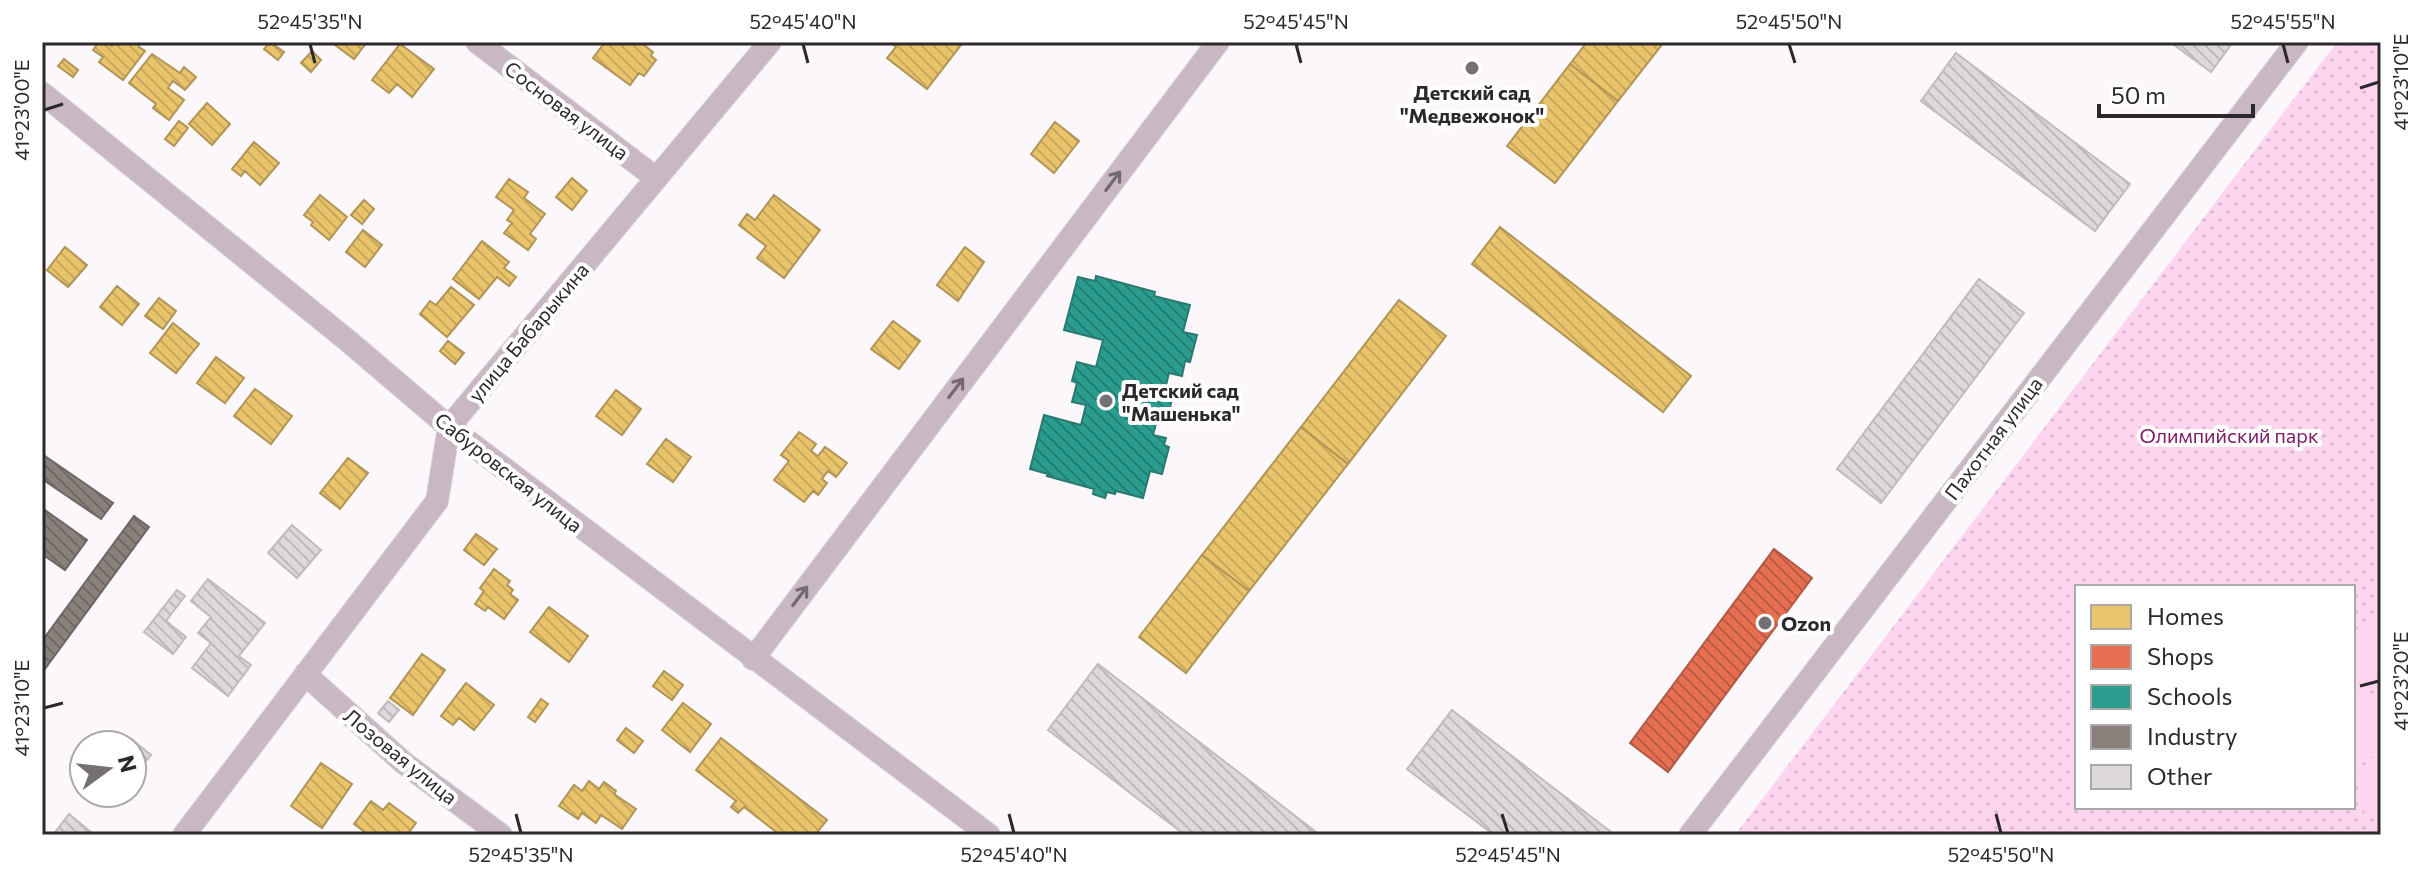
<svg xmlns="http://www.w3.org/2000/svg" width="2423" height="877" viewBox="0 0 2423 877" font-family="Commissioner,sans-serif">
	<defs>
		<pattern id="park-dots" width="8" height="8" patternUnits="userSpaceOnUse" patternTransform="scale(2)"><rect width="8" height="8" fill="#fdd5ef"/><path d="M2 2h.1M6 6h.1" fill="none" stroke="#d9b7cd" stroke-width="1.8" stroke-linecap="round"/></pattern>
		<pattern id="homes-back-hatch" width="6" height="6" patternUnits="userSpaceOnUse" patternTransform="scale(2)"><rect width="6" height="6" fill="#e9c46a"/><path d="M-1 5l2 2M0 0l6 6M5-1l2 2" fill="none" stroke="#c8a85c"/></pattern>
		<pattern id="shops-back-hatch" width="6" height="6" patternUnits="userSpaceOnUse" patternTransform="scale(2)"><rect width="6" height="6" fill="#e76f51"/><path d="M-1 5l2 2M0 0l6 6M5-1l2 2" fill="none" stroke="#bc5b43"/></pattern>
		<pattern id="schools-back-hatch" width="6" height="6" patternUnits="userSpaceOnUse" patternTransform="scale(2)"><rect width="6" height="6" fill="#2a9d8f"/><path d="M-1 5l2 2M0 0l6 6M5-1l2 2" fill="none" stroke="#248075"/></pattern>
		<pattern id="industry-back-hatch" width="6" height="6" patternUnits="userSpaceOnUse" patternTransform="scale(2)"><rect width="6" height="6" fill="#8a817c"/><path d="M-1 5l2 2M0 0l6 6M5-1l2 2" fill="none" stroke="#716a66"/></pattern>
		<pattern id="building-back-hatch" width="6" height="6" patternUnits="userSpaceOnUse" patternTransform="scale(2)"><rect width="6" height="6" fill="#ddd8db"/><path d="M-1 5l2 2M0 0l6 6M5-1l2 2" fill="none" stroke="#beb9bc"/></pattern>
	</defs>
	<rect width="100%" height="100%" fill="#fcf7fa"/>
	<path fill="url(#park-dots)" fill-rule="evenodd" d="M2337,42H2381V835H1735ZM2077,587H2353V807H2077Z"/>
	<path fill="#fdd5ef" d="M2381,624V689L2353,694V630Z
		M2381,693V755L2353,761V699Z
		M2381,761V810L2365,814L2355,767Z"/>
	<path fill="url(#homes-back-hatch)" stroke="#b19557" stroke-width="2" d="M99,42H107L112,46L115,42H140L139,47L145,51L123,80L99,62L103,57L93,50Z
		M270,42L284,52L278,60L264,49Z
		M331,42H367L354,59Z
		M605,42H640L653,52L651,56L656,60L644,76L639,73L630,85L593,58Z
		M890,42H957L961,45L927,89L887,58L896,47Z
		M1587,42H1664L1618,101L1570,64Z
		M400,44L434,69L412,97L397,84L389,93L372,80Z
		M312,51L321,60L311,72L301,63Z
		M152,54L180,73L184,67L196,77L185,90L173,81L168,88L184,100L169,120L153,108L156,104L129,83Z
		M64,59L78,70L73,77L58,66Z
		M1570,64L1618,101L1555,183L1507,146Z
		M207,103L230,124L212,145L189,124Z
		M179,121L188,128L174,146L165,139Z
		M1055,122L1079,141L1054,173L1031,154Z
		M254,142L279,163L260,185L245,171L241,176L232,169Z
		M572,178L587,191L572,210L556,197Z
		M509,179L528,192L524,198L545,214L530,234L536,239L528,250L504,233L512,223L507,220L514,210L496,197Z
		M320,195L347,217L329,240L311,225L313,222L304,215Z
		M774,195L820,230L784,278L757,258L766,246L739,225L747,214L755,220Z
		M364,200L374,209L362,224L351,215Z
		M1500,227L1691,376L1663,412L1472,264Z
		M363,230L382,245L365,267L346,252Z
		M482,241L509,262L504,268L516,277L509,286L497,277L479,299L453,279Z
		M65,247L87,265L68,287L47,270Z
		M965,247L984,262L958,301L937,285Z
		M117,286L139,304L122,325L100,307Z
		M451,287L474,305L447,337L420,314L430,301L436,305Z
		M159,298L176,311L163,329L145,316Z
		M1399,300L1446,336L1348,464L1301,427Z
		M893,321L920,341L899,369L871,349Z
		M173,323L199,344L176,373L150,353Z
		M448,341L464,353L455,364L440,351Z
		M216,357L244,378L225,403L197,383Z
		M255,389L292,416L271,444L234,416Z
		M616,390L641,409L622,435L596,416Z
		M1301,427L1348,464L1249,591L1202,555Z
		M799,432L816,444L811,451L818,456L825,447L847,463L836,477L828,471L822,479L827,483L818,495L813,491L804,502L774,480L789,461L781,455Z
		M666,439L691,457L673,482L647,464Z
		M348,458L368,473L340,509L320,493Z
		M476,534L497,549L484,565L464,550Z
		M1202,555L1249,591L1186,673L1139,637Z
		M494,569L510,581L507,585L513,590L510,594L518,600L504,619L488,607L485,611L475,604L484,591L480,588Z
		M549,607L588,636L569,662L530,632Z
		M422,654L445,670L413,715L390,698Z
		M664,671L683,685L672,700L653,686Z
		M466,683L494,705L474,730L459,718L453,725L441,716Z
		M541,699L548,704L535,722L528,717Z
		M683,703L711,724L690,752L662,730Z
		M626,728L643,741L634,753L617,740Z
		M721,738L827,820L815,835H780L744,807L738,813L731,807L736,801L696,770Z
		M321,763L352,784L322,828L291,806Z
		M589,781L599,789L604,782L616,791L614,794L636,809L622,829L601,815L596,823L582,813L578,819L559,806L574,785L582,791Z
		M371,801L383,810L389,803L416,823L407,835H369L354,824Z"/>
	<path fill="url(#shops-back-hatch)" stroke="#af5a46" stroke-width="2" d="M1774,549L1812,578L1668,772L1630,743Z"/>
	<path fill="url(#schools-back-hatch)" stroke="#2b7a71" stroke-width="2" d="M1096,276L1155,292L1154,296L1190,305L1183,332L1197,335L1190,362L1185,361L1182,376L1169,373L1164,393L1173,396L1167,418L1158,416L1153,435L1166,438L1164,445L1169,447L1162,474L1150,471L1143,498L1116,491L1115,494L1107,492L1105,498L1093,494L1094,489L1047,476L1048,474L1030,469L1044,415L1081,425L1086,405L1072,402L1077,383L1072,381L1077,362L1096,367L1103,340L1064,330L1078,277L1095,281Z"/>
	<path fill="url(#industry-back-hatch)" stroke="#6e6664" stroke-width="2" d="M42,454L113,503L101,519L42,479Z
		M42,508L87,540L65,570L42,554Z
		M134,516L149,527L42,673V641Z"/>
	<path fill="url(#building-back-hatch)" stroke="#c0bbbe" stroke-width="2" d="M2170,42H2233L2211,72Z
		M1956,53L2130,184L2095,231L1921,101Z
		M1979,279L2024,313L1881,503L1837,469Z
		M292,525L321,550L297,578L268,553Z
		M208,579L265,623L239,656L251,665L228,696L192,668L211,643L198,633L211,617L191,601Z
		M177,590L185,596L166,621L186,637L173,654L144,632Z
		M1098,664L1320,835H1185L1048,730Z
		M388,701L399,710L389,722L378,713Z
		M1452,710L1615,835H1494L1407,769Z
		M116,737L126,745L131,739L151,755L132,779V745H109Z
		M69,814L92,833L91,835H53Z"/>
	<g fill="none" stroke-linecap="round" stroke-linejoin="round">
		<defs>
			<path id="street" d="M477,42L656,178
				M42,93L347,340L449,427L989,835
				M753,659L1218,42
				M305,674L404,763L501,835
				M184,835L437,501L449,427L770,42
				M1690,835L2297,42"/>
		</defs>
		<use href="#street" stroke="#d6d3d5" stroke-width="24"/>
		<use href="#street" stroke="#c9b8c4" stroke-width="22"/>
	</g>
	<defs><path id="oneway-shaft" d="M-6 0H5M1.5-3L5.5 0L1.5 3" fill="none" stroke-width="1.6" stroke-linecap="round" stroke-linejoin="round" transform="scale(2)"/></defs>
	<g stroke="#736970">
		<use href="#oneway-shaft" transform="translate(1113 181) rotate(-53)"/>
		<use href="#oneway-shaft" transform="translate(956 388) rotate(-53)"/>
		<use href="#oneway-shaft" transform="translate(800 596) rotate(-53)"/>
	</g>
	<path fill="none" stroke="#2d282b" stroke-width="3" d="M310,44L315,63M803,44L808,63M1296,44L1301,63M1789,44L1795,63M2283,44L2288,63M2360,88L2379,82M44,110L63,104M2360,686L2379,681M44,708L63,703M516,814L521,833M1009,814L1014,833M1502,814L1508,833M1996,814L2001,833"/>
	<g fill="#757073" stroke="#fff" stroke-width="3">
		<circle cx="1472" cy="68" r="8"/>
		<circle cx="1106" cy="401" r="8"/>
		<circle cx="1765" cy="623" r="8"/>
	</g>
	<g text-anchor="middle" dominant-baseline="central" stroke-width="8" stroke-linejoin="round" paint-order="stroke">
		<g font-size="20" font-weight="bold" fill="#2d282b" stroke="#fff" text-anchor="start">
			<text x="1472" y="92" text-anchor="middle">Детский сад<tspan x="1472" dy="23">"Медвежонок"</tspan></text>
			<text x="1122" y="390">Детский сад<tspan x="1122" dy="23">"Машенька"</tspan></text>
			<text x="1781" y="623">Ozon</text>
		</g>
		<g font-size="20" fill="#2d282b" stroke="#fff">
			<text transform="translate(567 110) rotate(37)">Сосновая улица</text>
			<text transform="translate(528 332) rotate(-50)">улица Бабарыкина</text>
			<text transform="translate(1993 438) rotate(-53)">Пахотная улица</text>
			<text transform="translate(509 472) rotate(38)">Сабуровская улица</text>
			<text transform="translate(401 756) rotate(39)">Лозовая улица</text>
		</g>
		<g font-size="20" fill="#811d69" stroke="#fff">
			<text x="2229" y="435">Олимпийский парк</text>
		</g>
	</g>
	<rect width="2423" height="877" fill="none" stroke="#ffffff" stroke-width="88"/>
	<rect x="2075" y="585" width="280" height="224" fill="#ffffff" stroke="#aba9aa" stroke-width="2"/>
	<rect x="2091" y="605" width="40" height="24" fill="#e9c46a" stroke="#aba9aa" stroke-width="2"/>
	<text x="2147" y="625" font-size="24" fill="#2d282b">Homes</text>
	<rect x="2091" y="645" width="40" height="24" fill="#e76f51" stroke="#aba9aa" stroke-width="2"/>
	<text x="2147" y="665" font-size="24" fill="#2d282b">Shops</text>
	<rect x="2091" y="685" width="40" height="24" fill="#2a9d8f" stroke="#aba9aa" stroke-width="2"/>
	<text x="2147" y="705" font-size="24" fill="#2d282b">Schools</text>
	<rect x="2091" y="725" width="40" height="24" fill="#8a817c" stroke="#aba9aa" stroke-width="2"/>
	<text x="2147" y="745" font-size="24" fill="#2d282b">Industry</text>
	<rect x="2091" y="765" width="40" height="24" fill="#ddd8db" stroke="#aba9aa" stroke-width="2"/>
	<text x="2147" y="785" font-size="24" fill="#2d282b">Other</text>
	<g transform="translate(108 769) rotate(75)"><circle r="38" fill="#ffffff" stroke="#aba9aa" stroke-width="2"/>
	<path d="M0-6L14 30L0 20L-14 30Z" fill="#757073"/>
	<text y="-12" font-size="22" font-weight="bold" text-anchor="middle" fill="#2d282b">N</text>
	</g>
	<path d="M2099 104v12h154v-12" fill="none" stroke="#2d282b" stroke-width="4"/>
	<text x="2111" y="104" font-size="24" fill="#2d282b" stroke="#ffffff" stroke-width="6" paint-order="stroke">50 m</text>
	<rect x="44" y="44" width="2335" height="789" fill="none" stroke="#2d282b" stroke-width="3"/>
	<g font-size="20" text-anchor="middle" fill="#2d282b">
		<text x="310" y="29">52°45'35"N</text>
		<text x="803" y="29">52°45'40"N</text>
		<text x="1296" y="29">52°45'45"N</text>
		<text x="1789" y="29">52°45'50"N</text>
		<text x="2283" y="29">52°45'55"N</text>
		<text transform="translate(2401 82) rotate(-90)" y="7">41°23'10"E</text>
		<text transform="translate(22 110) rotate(-90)" y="7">41°23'00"E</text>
		<text transform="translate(2401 681) rotate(-90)" y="7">41°23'20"E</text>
		<text transform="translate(22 708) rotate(-90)" y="7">41°23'10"E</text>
		<text x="521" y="862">52°45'35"N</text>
		<text x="1014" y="862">52°45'40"N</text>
		<text x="1508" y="862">52°45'45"N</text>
		<text x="2001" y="862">52°45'50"N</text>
	</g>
</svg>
